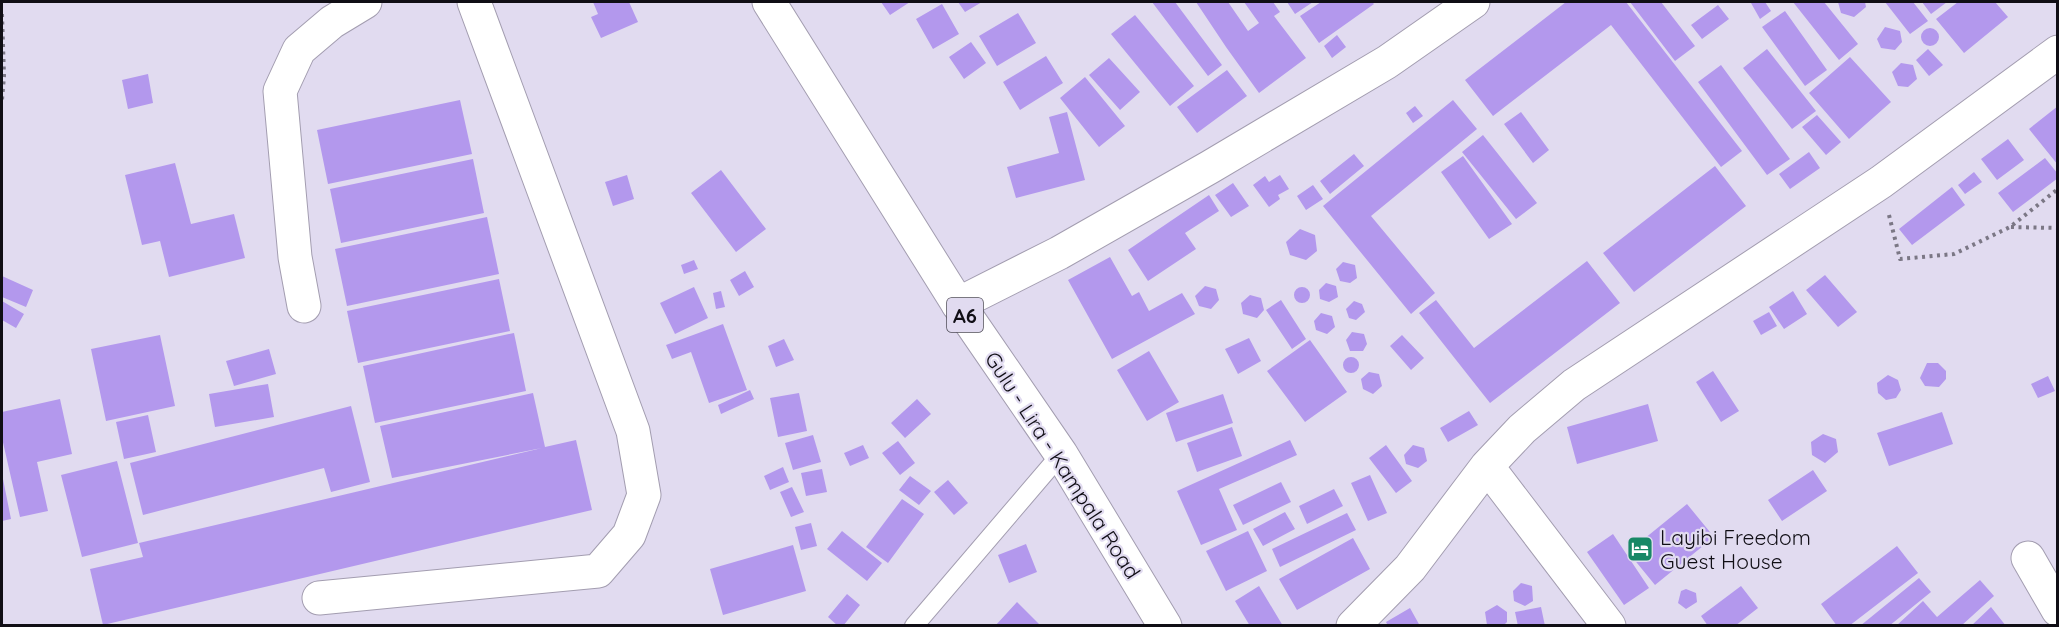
<svg xmlns="http://www.w3.org/2000/svg" width="2059" height="627" viewBox="0 0 2059 627" font-family="Quicksand,sans-serif">
	<rect width="100%" height="100%" fill="#e1dbf0"/>
	<path fill="#b398ed" d="M593,2H629L638,22L601,38L591,17L598,14Z
		M881,2H910L890,15Z
		M958,2H982L965,12Z
		M1152,2H1175L1222,65L1208,76Z
		M1196,2H1228L1248,31L1259,23L1244,2H1273L1280,12L1274,16L1306,58L1259,93L1226,47Z
		M1287,2H1313L1295,14Z
		M1321,2H1372L1374,4L1319,43L1300,16Z
		M1566,2H1626L1742,151L1721,167L1611,25L1493,116L1465,80Z
		M1630,2H1661L1695,46L1675,61Z
		M1753,2H1765L1771,11L1760,19L1751,3Z
		M1793,2H1824L1858,44L1839,60Z
		M1838,2H1865L1866,7L1854,17L1841,13Z
		M1885,2H1913L1928,21L1910,34Z
		M1922,2H1947L1931,14Z
		M1958,2H1995L2008,17L1964,53L1936,19Z
		M942,4L959,34L933,49L916,19Z
		M1718,5L1729,19L1702,39L1691,25Z
		M1785,11L1827,70L1805,86L1762,27Z
		M1018,13L1036,43L997,66L979,36Z
		M1135,15L1194,86L1170,106L1111,34Z
		M1885,27L1900,31L1902,42L1895,50L1881,48L1877,39Z
		M1921 37a9 9 0 1 1 18 0a9 9 0 1 1-18 0Z
		M1337,35L1346,47L1332,58L1324,46Z
		M971,42L986,63L964,79L949,57Z
		M1767,49L1816,111L1792,129L1743,68Z
		M1928,49L1943,65L1929,76L1916,60Z
		M1046,56L1063,83L1020,110L1003,82Z
		M1850,57L1891,102L1849,139L1809,93Z
		M1109,58L1140,92L1120,110L1089,75Z
		M1901,63L1913,65L1917,79L1908,87L1898,86L1892,72Z
		M1721,65L1790,159L1767,175L1698,82Z
		M1227,70L1247,96L1197,133L1177,107Z
		M148,74L153,103L128,109L122,80Z
		M1085,77L1125,126L1099,147L1060,98Z
		M460,100L472,154L328,184L317,130Z
		M1453,100L1477,129L1371,216L1435,293L1411,314L1323,206Z
		M1415,106L1423,116L1413,123L1406,113Z
		M2058,106V165L2029,129Z
		M1067,112L1085,180L1016,198L1007,167L1059,153L1049,117Z
		M1521,112L1549,150L1533,163L1504,124Z
		M1817,115L1841,142L1826,155L1802,127Z
		M1483,135L1537,203L1516,219L1462,152Z
		M2008,139L2024,160L1997,180L1981,159Z
		M1809,152L1820,168L1790,189L1779,174Z
		M1354,154L1364,166L1330,194L1320,181Z
		M1463,156L1512,224L1489,239L1441,172Z
		M2045,158L2058,174V178L2013,212L1998,193Z
		M473,159L484,213L341,243L330,189Z
		M175,163L191,224L234,214L245,258L169,277L160,241L142,245L125,175Z
		M1715,166L1746,206L1634,292L1603,253Z
		M721,170L766,229L736,252L691,193Z
		M1974,172L1982,182L1965,194L1958,185Z
		M627,175L634,199L613,206L605,182Z
		M1280,175L1289,189L1278,195L1280,199L1269,207L1253,185L1265,176L1269,182Z
		M1233,183L1249,206L1231,217L1215,195Z
		M1313,185L1323,199L1306,210L1297,196Z
		M1952,187L1965,205L1912,245L1899,229Z
		M1209,195L1219,211L1185,233L1196,249L1148,281L1128,250Z
		M487,217L499,274L347,306L335,249Z
		M1300,229L1315,235L1317,251L1306,260L1290,255L1286,242Z
		M1110,257L1132,296L1139,292L1149,311L1182,293L1195,314L1112,359L1068,280Z
		M694,260L698,269L684,274L681,265Z
		M1587,261L1620,303L1490,403L1419,313L1436,300L1474,348Z
		M1343,262L1355,265L1357,278L1350,283L1340,281L1336,269Z
		M745,271L754,287L739,296L730,280Z
		M1825,275L1857,312L1838,327L1806,290Z
		M2,276L33,290L26,307L2,297Z
		M499,279L510,331L358,363L347,311Z
		M1326,283L1336,286L1338,297L1329,302L1320,299L1319,290Z
		M1205,286L1216,289L1219,300L1211,309L1199,306L1195,296Z
		M1294 295a8 8 0 1 1 16 0a8 8 0 1 1-16 0Z
		M694,287L708,318L675,334L660,303Z
		M721,291L725,307L716,309L713,293Z
		M1793,291L1807,314L1784,329L1769,307Z
		M1250,295L1261,298L1264,310L1257,318L1243,314L1241,303Z
		M1281,300L1306,339L1292,349L1266,310Z
		M2,301L24,314L16,328L2,320Z
		M1354,301L1362,304L1365,312L1356,320L1349,318L1346,309Z
		M1769,312L1777,326L1761,335L1753,321Z
		M1321,313L1332,316L1335,327L1327,334L1316,330L1314,321Z
		M723,324L747,390L709,403L691,352L672,359L666,345Z
		M1352,332L1364,334L1367,344L1363,351H1350L1346,340Z
		M514,333L526,391L375,423L363,366Z
		M160,335L175,406L106,421L91,349Z
		M1402,335L1424,358L1411,370L1390,346Z
		M1249,338L1261,361L1238,374L1225,349Z
		M784,339L794,360L776,367L768,346Z
		M1310,340L1347,392L1305,422L1267,371Z
		M269,349L276,374L234,386L226,361Z
		M1149,351L1179,402L1147,421L1117,370Z
		M1343 365a8 8 0 1 1 16 0a8 8 0 1 1-16 0Z
		M1927,363H1938L1946,371V379L1939,387L1925,386L1920,378Z
		M1713,371L1739,411L1721,422L1696,382Z
		M1369,372L1379,374L1382,386L1373,394L1363,389L1361,379Z
		M1888,375L1898,380L1901,390L1896,398L1886,400L1878,393L1877,383Z
		M2048,376L2055,391L2038,398L2031,384Z
		M268,384L274,417L215,427L209,394Z
		M750,390L754,399L721,414L718,405Z
		M533,393L545,447L576,440L592,510L103,625L90,569L143,557L139,543L542,448L392,478L380,426Z
		M799,393L807,431L778,437L770,398Z
		M1223,394L1233,423L1176,442L1166,413Z
		M60,399L72,454L37,462L48,511L20,517L2,438V412Z
		M917,399L931,414L905,438L891,423Z
		M1648,404L1658,441L1577,464L1567,427Z
		M351,406L370,482L331,492L324,468L143,515L130,463Z
		M1469,411L1478,425L1448,442L1440,428Z
		M1942,412L1953,444L1889,466L1877,433Z
		M148,415L156,452L124,459L116,422Z
		M1232,427L1242,456L1197,472L1187,443Z
		M1823,434L1836,439L1838,452L1825,463L1812,455L1811,442Z
		M813,435L821,462L793,470L785,443Z
		M1290,440L1297,455L1219,489L1237,530L1201,545L1177,491Z
		M898,441L915,463L900,475L882,453Z
		M863,445L869,458L850,466L844,453Z
		M1386,445L1412,481L1396,493L1369,458Z
		M1413,445L1424,448L1427,461L1418,468L1406,464L1404,455Z
		M117,461L138,543L82,557L61,475Z
		M783,467L789,482L770,490L764,476Z
		M822,469L827,492L806,496L801,473Z
		M1813,470L1827,491L1782,521L1768,500Z
		M2,474L11,519L2,521Z
		M1370,475L1387,513L1368,521L1351,483Z
		M910,476L931,491L919,505L899,490Z
		M948,480L968,503L954,515L934,492Z
		M1281,482L1291,502L1243,525L1233,505Z
		M792,487L804,512L791,517L780,492Z
		M1334,489L1343,506L1307,524L1299,506Z
		M902,499L924,514L888,563L866,547Z
		M1687,504L1714,537L1655,585L1628,552Z
		M1285,512L1295,529L1263,546L1253,529Z
		M1347,513L1356,530L1280,567L1272,549Z
		M811,523L817,546L801,550L795,527Z
		M842,531L882,563L867,581L827,549Z
		M1248,531L1267,571L1226,591L1206,551Z
		M1613,534L1649,588L1624,605L1587,552Z
		M1353,538L1370,569L1297,610L1279,579Z
		M1026,544L1037,572L1009,583L998,555Z
		M793,545L806,591L723,615L710,569Z
		M1897,546L1918,573L1849,626H1837L1821,604Z
		M1919,578L1931,592L1889,626H1860Z
		M1980,580L1994,596L1961,626H1896L1923,601L1937,617Z
		M1521,583L1532,586L1533,601L1525,606L1514,601L1513,591Z
		M1259,586L1283,626H1250L1235,601Z
		M1741,586L1758,608L1735,626H1708L1701,616Z
		M1686,589L1696,593L1697,602L1686,609L1678,603L1681,591Z
		M847,594L860,605L843,626H838L828,617Z
		M1017,602L1041,626H995Z
		M1497,605L1507,612V622L1503,626L1487,625L1485,612Z
		M1541,607L1545,626H1518L1515,612Z
		M1991,607L2006,626H1971Z
		M1410,608L1420,626H1388L1386,622Z"/>
	<g fill="none" stroke-linecap="round" stroke-linejoin="round">
		<defs>
			<path id="lane" d="M914,626L1061,454"/>
			<path id="street" d="M958,304L1059,253L1210,167L1387,62L1473,2
				M304,306L295,257L280,91L299,50L332,22L365,2
				M1487,466L1609,626
				M2028,558L2058,610
				M319,598L598,571L629,535L644,495L633,431L474,2
				M1353,626L1410,568L1487,466L1522,429L1574,385L1881,182L2058,52"/>
			<path id="primary" d="M769,2L958,304L1061,454L1165,626"/>
		</defs>
		<use href="#lane" stroke="#a39db0" stroke-width="20"/>
		<use href="#street" stroke="#a39db0" stroke-width="35"/>
		<use href="#primary" stroke="#a39db0" stroke-width="35"/>
		<path stroke="#7b7785" stroke-width="4" stroke-dasharray="3 4.5" stroke-linecap="butt" d="M2,14L4,76L2,100
			M1889,215L1900,259L1954,254L2010,227L2058,189
			M2011,227L2058,228"/>
		<use href="#lane" stroke="#fff" stroke-width="18"/>
		<use href="#street" stroke="#fff" stroke-width="33"/>
		<use href="#primary" stroke="#fff" stroke-width="33"/>
	</g>
	<defs>
		<symbol id="hotel-square" viewBox="-11 -11 22 22"><rect x="-9" y="-9" width="18" height="18" rx="4" fill="#188866" stroke="#e1dbf0"/><path d="M-6-4.5h1.5V1H6V5H4.5V3h-9V5H-6ZM-4 0a1.8 1.8 0 1 1 3.6 0ZM.5 0V-2.5h3Q6-2.5 6 0Z" fill="#fff"/></symbol>
	</defs>
	<g fill-rule="evenodd">
		<use href="#hotel-square" x="1625" y="534" width="30" height="30"/>
	</g>
	<g text-anchor="middle" dominant-baseline="central" stroke-width="4.5" stroke-linejoin="round" paint-order="stroke">
		<rect fill="#e1dbf0" stroke="#4f4c57" stroke-width="1.5" x="947" y="298" width="36" height="34" rx="4.5"/>
		<g font-size="20" font-weight="bold" fill="#100e15">
			<text x="965" y="315">A6</text>
		</g>
		<g font-size="21" fill="#100e15" stroke="#e1dbf0">
			<text transform="translate(1063 465) rotate(57)">Gulu - Lira - Kampala Road</text>
		</g>
		<g font-size="21" fill="#100e15" stroke="#e1dbf0" text-anchor="start">
			<text x="1660" y="537">Layibi Freedom<tspan x="1660" dy="24">Guest House</tspan></text>
		</g>
	</g>
	<rect width="2059" height="627" fill="none" stroke="#100e15" stroke-width="6"/>
</svg>
